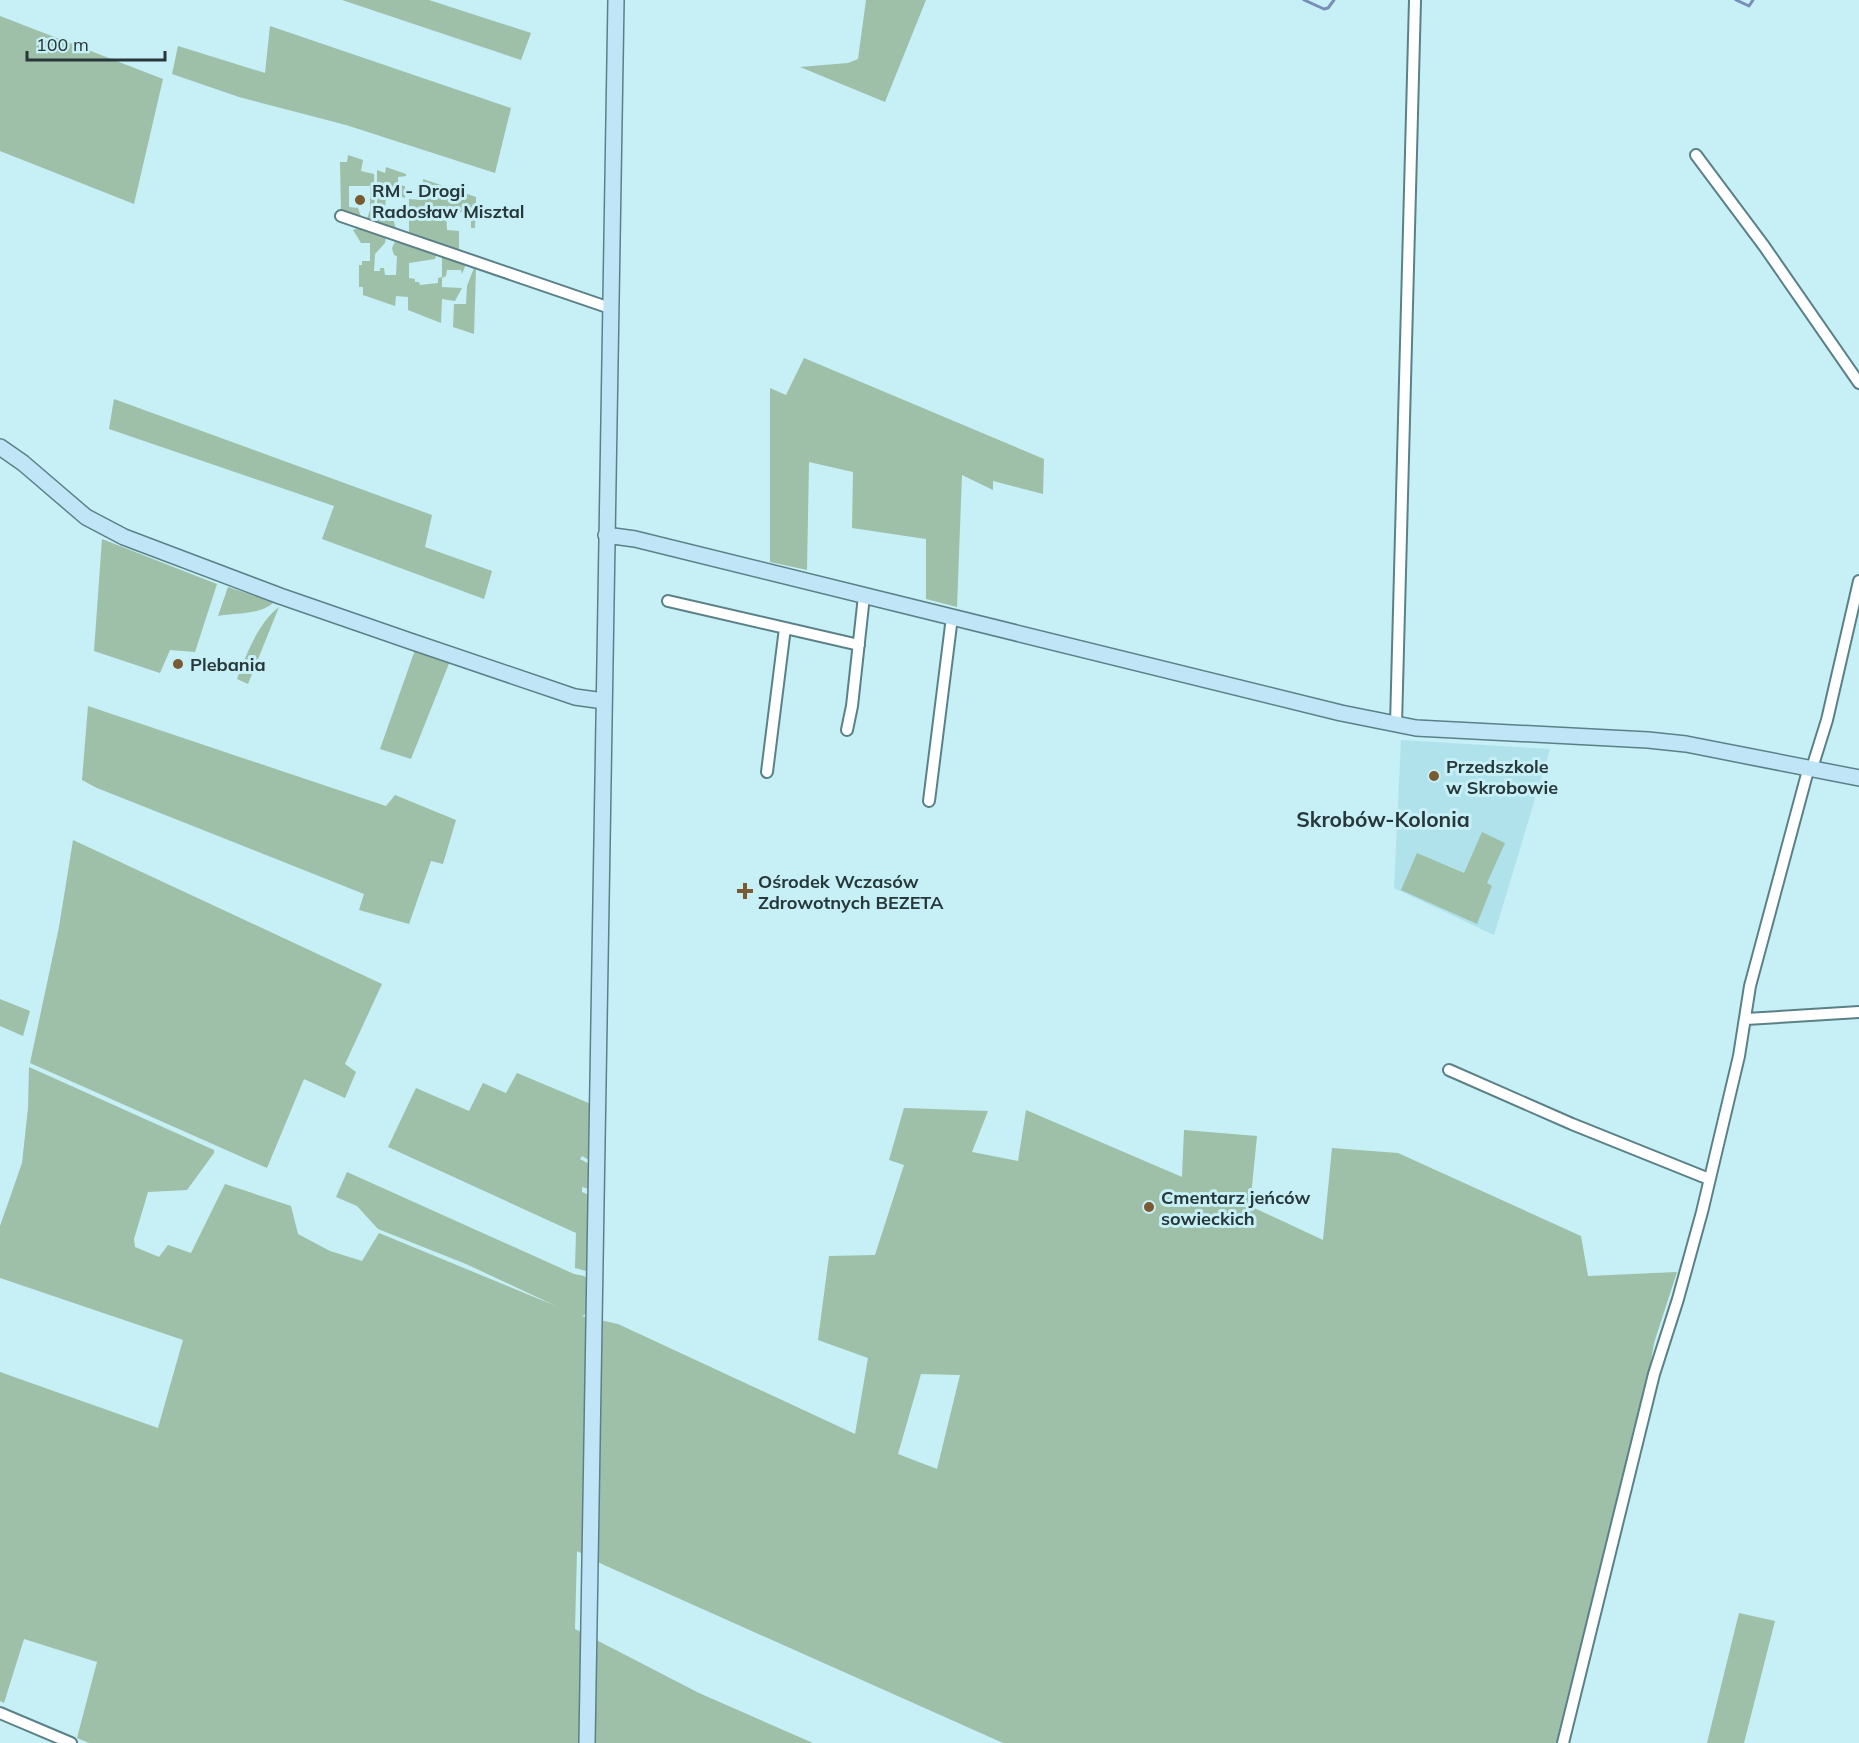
<svg xmlns="http://www.w3.org/2000/svg" width="1859" height="1743" viewBox="0 0 1859 1743" font-family="Mulish,sans-serif">
	<rect width="100%" height="100%" fill="#c6eff6"/>
	<path fill="#b0e2eb" d="M1401,740L1550,749L1494,935L1394,888Z"/>
	<path fill="#9ebfa8" fill-rule="evenodd" d="M342,0H429L531,33L521,60Z
		M866,0H926L885,102L800,67L848,63L858,59Z
		M0,16L163,79L134,204L0,151Z
		M270,26L511,108L495,173L346,125L239,97L172,74L178,46L265,73Z
		M348,155L363,160L361,171L374,174L375,222L367,219L370,210V186H349V207L358,208L361,217L358,218L341,212L340,162H347Z
		M386,167L406,174V176L398,177V185L405,186V198L400,196L399,192L388,193L386,195L385,212L392,215L396,229L393,230L377,225V170L385,173Z
		M423,179L476,197L475,228H471V213L446,211L447,230L459,231V254L409,237V199L422,200Z
		M358,228L386,236L385,243L375,254L374,271H380V268H384L385,275H396L397,256L394,255L392,248L396,240L436,255L435,259L409,263V278L415,279V282H419L420,285L438,283V278L442,277V256L466,264L462,274L461,270H447L446,276L442,278V287L462,288L455,301L442,299L441,323L408,310V297L396,296L395,306L363,295V287H359V265H362V261H370V243H361L353,230Z
		M474,268H476L474,334L453,327L454,304H466L467,286Z
		M804,358L1044,459L1043,494L993,481V490L962,475L957,607L926,599V539L852,528L853,472L809,462L807,570L770,562V388L786,395Z
		M114,399L432,515L425,547L492,571L484,599L322,539L334,506L109,429Z
		M102,539L217,584L195,652L170,650L160,673L94,651Z
		M228,587L274,602C261,615 235,613 218,616Z
		M279,607L248,684L237,679C247,654 257,624 279,607Z
		M415,650L450,661L411,759L380,749Z
		M88,706L386,806L395,795L456,820L443,864L431,861L409,924L359,910L364,894L97,788L82,780Z
		M1482,832L1505,843L1487,883L1492,886L1477,924L1401,890L1417,853L1464,873Z
		M73,840L382,984L345,1064L356,1072L345,1098L304,1079L267,1168L30,1063L59,927Z
		M0,999L30,1011L23,1036L0,1026Z
		M29,1067L214,1150V1153L187,1190L148,1192L134,1239L135,1247L159,1257L168,1245L191,1253L225,1184L291,1206L298,1234L330,1251L362,1261L379,1233L556,1306L466,1264L378,1229L357,1206L336,1197L347,1172L574,1274L584,1276L588,1279L589,1308L586,1314L582,1316L618,1324L855,1434L868,1358L818,1340L829,1256L875,1255L904,1165L889,1160L904,1108L988,1111L972,1152L1018,1161L1026,1110L1182,1177L1184,1130L1257,1136L1250,1206L1323,1240L1332,1148L1398,1153L1581,1236L1588,1276L1677,1272L1654,1343L1646,1392L1557,1743H1003L604,1565L577,1551L575,1629L699,1693L813,1743H89L77,1738L97,1662L24,1639L4,1703L0,1701V1372L158,1428L183,1340L0,1278V1226L22,1163L28,1108ZM921,1374L960,1375L937,1469L898,1454Z
		M517,1073L591,1104L589,1160L582,1156L580,1159L589,1164V1189L582,1187V1192L589,1195L588,1269L586,1271L575,1268L576,1233L388,1147L416,1088L469,1111L483,1083L506,1093Z
		M1739,1613L1775,1621L1744,1743H1707Z"/>
	<g fill="none" stroke-linecap="round" stroke-linejoin="round">
		<path stroke="#788eb8" stroke-width="3" d="M1304,0L1324,9L1328,8L1334,0
			M1736,0L1749,6L1753,0"/>
		<defs>
			<path id="street" d="M1696,155L1764,246L1859,383
				M341,216L610,308
				M668,601L859,645
				M1396,725L1415,0
				M847,730L852,706L864,596
				M767,772L785,628
				M929,801L952,617
				M1746,1019L1859,1012
				M1449,1070L1572,1124L1709,1179
				M0,1713L71,1743
				M1563,1743L1654,1374L1678,1299L1702,1212L1739,1056L1750,986L1807,774L1812,768L1827,720L1859,581"/>
			<path id="secondary" d="M0,447L23,463L86,517L124,537L280,596L410,641L575,697L604,701
				M606,535L635,539L1341,713L1416,728L1648,740L1686,744L1859,778
				M587,1743L616,0"/>
		</defs>
		<use href="#street" stroke="#5a8187" stroke-width="14"/>
		<use href="#secondary" stroke="#5a8187" stroke-width="18"/>
		<use href="#street" stroke="#fff" stroke-width="10"/>
		<use href="#secondary" stroke="#c0e5f7" stroke-width="15"/>
	</g>
	<g fill="#7a5a30" stroke="#c6eff6" stroke-width="2">
		<circle cx="360" cy="200" r="6"/>
		<circle cx="178" cy="664" r="6"/>
		<circle cx="1434" cy="776" r="6"/>
		<path d="M742 882h6v6h6v6h-6v6h-6v-6h-6v-6h6z"/>
		<circle cx="1149" cy="1207" r="6"/>
	</g>
	<g text-anchor="middle" dominant-baseline="central" stroke-width="6" stroke-linejoin="round" paint-order="stroke">
		<g font-size="18" font-weight="bold" fill="#27373a" stroke="#c6eff6" text-anchor="start">
			<text x="372" y="190">RM - Drogi<tspan x="372" dy="21">Radosław Misztal</tspan></text>
			<text x="190" y="664">Plebania</text>
			<text x="1446" y="766">Przedszkole<tspan x="1446" dy="21">w Skrobowie</tspan></text>
			<text x="758" y="881">Ośrodek Wczasów<tspan x="758" dy="21">Zdrowotnych BEZETA</tspan></text>
			<text x="1161" y="1197">Cmentarz jeńców<tspan x="1161" dy="21">sowieckich</tspan></text>
		</g>
		<g font-size="21" font-weight="bold" fill="#27373a" stroke="#c6eff6">
			<text x="1383" y="819">Skrobów-Kolonia</text>
		</g>
	</g>
	<path d="M27 51v9h138v-9" fill="none" stroke="#27373a" stroke-width="3"/>
	<text x="36" y="51" font-size="18" fill="#27373a" stroke="#c6eff6" stroke-width="4.5" paint-order="stroke">100 m</text>
</svg>
